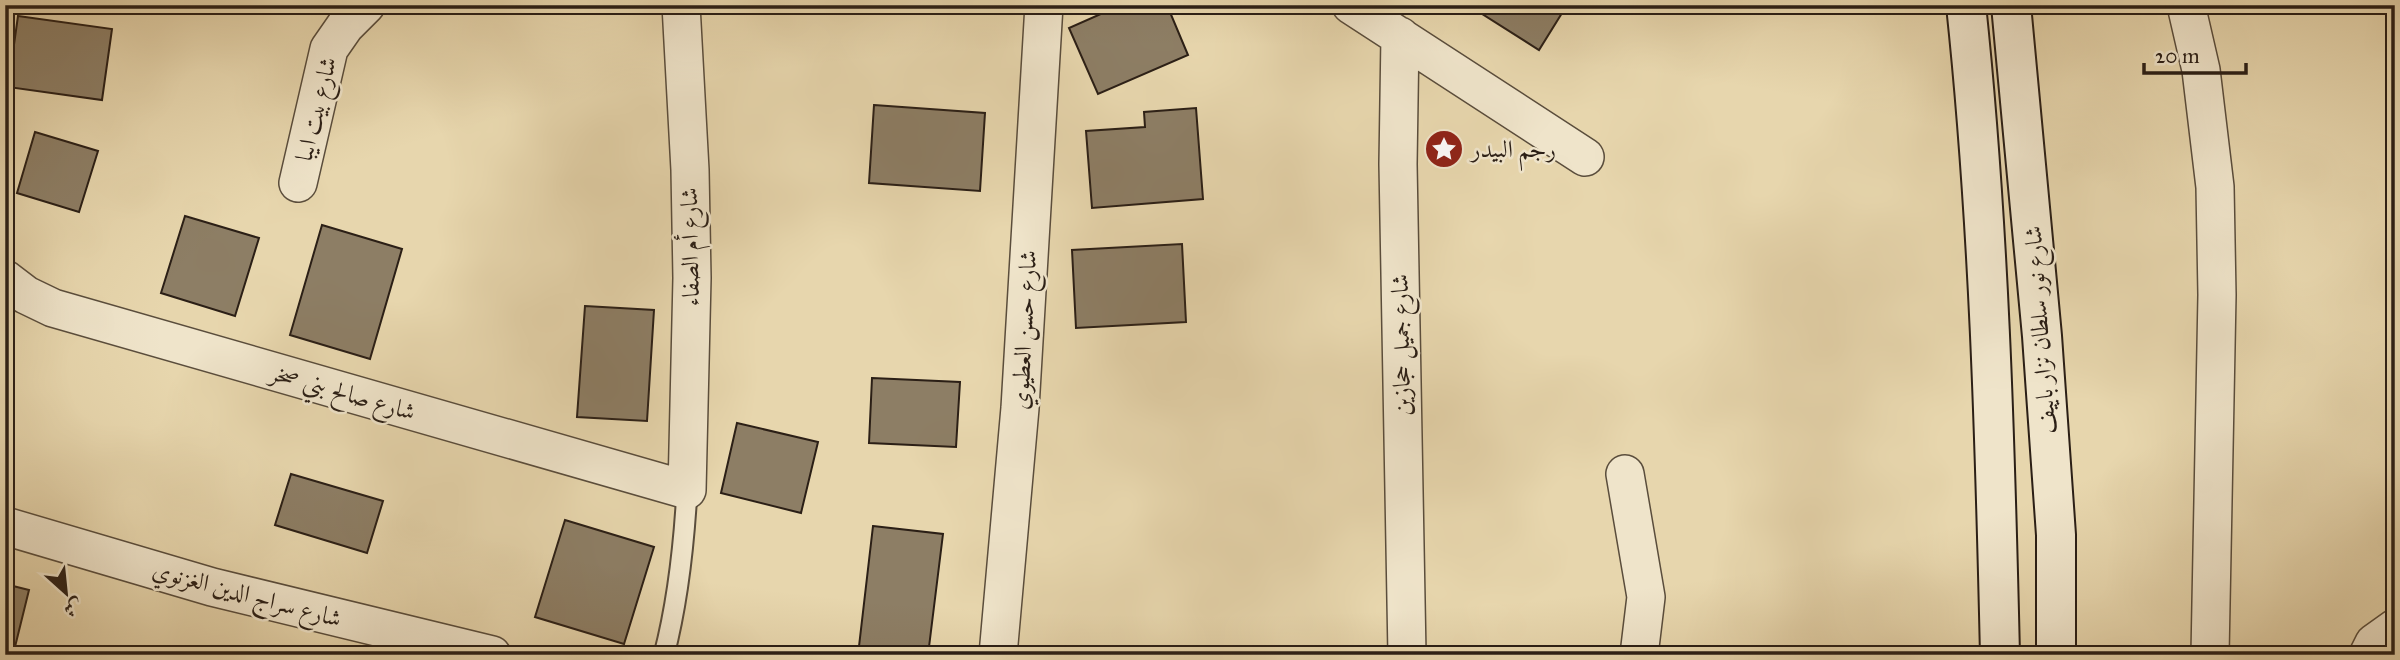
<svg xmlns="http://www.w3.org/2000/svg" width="2400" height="660" viewBox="0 0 2400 660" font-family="'IM FELL Great Primer',Amiri,serif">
	<rect width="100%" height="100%" fill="#e7d6ad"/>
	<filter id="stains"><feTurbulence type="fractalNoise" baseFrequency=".00286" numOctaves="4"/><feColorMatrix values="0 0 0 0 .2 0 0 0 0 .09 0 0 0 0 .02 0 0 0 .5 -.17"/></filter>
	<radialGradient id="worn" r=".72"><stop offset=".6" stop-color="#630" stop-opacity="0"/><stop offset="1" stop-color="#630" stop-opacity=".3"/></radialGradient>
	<path fill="#8d7e65" stroke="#2b1f16" stroke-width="2" d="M1121,5H1167L1188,55L1098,94L1069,28Z
		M1468,5H1567L1539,50Z
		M18,16L112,29L102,100L8,87Z
		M874,105L985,113L980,191L869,183Z
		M1196,108L1203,199L1092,208L1086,131L1145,127L1144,112Z
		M35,132L98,151L79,212L17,193Z
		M185,216L259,238L235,316L161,293Z
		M322,225L402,249L370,359L290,335Z
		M1182,244L1186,322L1076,328L1072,250Z
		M585,306L654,310L647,421L577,417Z
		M872,378L960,382L956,447L869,443Z
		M737,423L818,442L801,513L721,493Z
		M291,474L383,501L367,553L275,525Z
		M565,520L654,547L624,644L535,617Z
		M873,526L943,534L928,655H858Z
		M5,584L29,590L13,655H5Z"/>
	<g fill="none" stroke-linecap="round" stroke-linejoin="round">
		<defs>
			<path id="lane" d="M664,655C678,601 684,545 687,490"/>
			<path id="street" d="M1351,5L1585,157
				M2186,5L2201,70L2215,187L2217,295L2210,655
				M1400,36L1398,164L1407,655
				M298,183L329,49L345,26L366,5
				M5,279L26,295L53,308L687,490L692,278L690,170L681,5
				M1625,474L1646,597L1639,655
				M5,526L212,587L492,655
				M998,655L1020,408L1044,5
				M2368,655L2374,643L2395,628"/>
			<path id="secondary" d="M1966,5C1989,221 1995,438 2000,655
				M2011,5L2042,336L2056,535V655"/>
		</defs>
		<use href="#lane" stroke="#5a4d3c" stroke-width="23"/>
		<use href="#street" stroke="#5a4d3c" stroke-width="40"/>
		<use href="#secondary" stroke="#2b1f16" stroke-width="42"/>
		<use href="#lane" stroke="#efe4ca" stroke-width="19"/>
		<use href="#street" stroke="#efe4ca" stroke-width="37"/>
		<use href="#secondary" stroke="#efe4ca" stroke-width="38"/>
	</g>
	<defs>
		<symbol id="sight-disc" viewBox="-11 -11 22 22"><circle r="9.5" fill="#8f2418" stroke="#efe4ca"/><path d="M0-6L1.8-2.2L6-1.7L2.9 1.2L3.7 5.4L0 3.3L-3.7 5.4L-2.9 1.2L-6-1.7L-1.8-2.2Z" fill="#fff"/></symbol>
	</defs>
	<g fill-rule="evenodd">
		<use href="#sight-disc" x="1422" y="127" width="44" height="44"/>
	</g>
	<g text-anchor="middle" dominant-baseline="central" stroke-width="5" stroke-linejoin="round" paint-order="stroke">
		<g font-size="24" fill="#2b1f16" stroke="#efe4ca">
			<text transform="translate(316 109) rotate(-76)">شارع بيت ايبا</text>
			<text transform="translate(690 247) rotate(-91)">شارع أم الصفاء</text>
			<text transform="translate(1024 330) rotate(-87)">شارع حسن العطيوي</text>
			<text transform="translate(2040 330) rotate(-94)">شارع نور سلطان نزار باييف</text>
			<text transform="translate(1401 345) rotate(-91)">شارع جميل حجازين</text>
			<text transform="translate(343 392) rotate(16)">شارع صالح بني صخر</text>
			<text transform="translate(247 594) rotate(15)">شارع سراج الدين الغزنوي</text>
		</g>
		<g font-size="24" fill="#2b1f16" stroke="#efe4ca" text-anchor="start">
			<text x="1471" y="149">رجم البيدر</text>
		</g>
	</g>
	<rect width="2400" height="660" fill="none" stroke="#e7d6ad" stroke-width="28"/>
	<rect x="7" y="7" width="2386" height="646" fill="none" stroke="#2b1f16" stroke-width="3.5"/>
	<rect x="14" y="14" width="2372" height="632" fill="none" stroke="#2b1f16" stroke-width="2"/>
	<g transform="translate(66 593) rotate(153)" stroke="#efe4ca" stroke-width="5" paint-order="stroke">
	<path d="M0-5L12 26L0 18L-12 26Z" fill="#2b1f16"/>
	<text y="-10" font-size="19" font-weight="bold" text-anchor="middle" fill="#2b1f16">ش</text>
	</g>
	<path d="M2144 63v10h102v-10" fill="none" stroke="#2b1f16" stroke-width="3.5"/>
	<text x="2155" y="63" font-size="21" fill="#2b1f16" stroke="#efe4ca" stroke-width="5" paint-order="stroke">20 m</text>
	<rect width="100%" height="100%" filter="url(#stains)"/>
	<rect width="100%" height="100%" fill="url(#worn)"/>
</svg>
